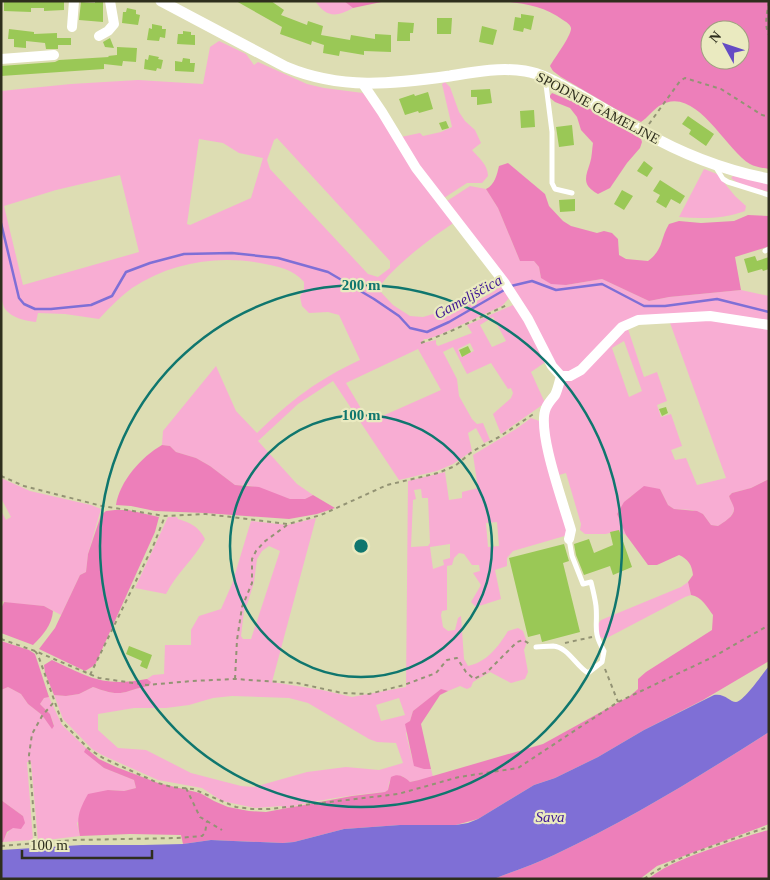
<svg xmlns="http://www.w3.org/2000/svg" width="770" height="880" viewBox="0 0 770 880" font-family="'Times New Roman',serif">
	<rect width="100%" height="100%" fill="#ddddb3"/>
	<path fill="#f8add3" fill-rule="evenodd" d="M315,1H344L353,8C336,17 327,18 315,1Z
		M219,41L246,54L254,65L258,62L307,84L324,88L363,93L455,222C432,237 392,267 378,289L393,305L410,316L423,317L477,301L493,292L502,284L510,297L502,306L437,336L427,339H424L422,343L436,340V344L438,346L472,333L467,325L513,305L516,306L547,361L531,372L545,403L501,434L493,414L511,398L513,393L511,388L508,389L491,363L467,374L453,347L443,352L457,379L459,396L472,419L477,424L483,423L490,440L484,443L476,428L468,433L472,451L453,464L437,471L399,480L333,381L298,404L258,441L297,484L313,495L305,499H290L248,485H235L210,466L196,458L176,452L170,446L162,445L163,431L216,366L236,411L257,433C291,400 317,380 360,360L339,315L328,312L309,313L302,306L300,297L304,289V282C293,269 277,266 260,263C216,255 170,263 132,288C120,297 109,308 99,319L65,314L38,313L36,322C25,321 12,318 5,309C3,306 2,300 1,296V91L71,84L138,80L203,84L210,47ZM277,138L390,261V268L378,277L368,274L270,169L267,160L274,140ZM199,139L223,143L239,153L263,158L251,198L190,225L187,224ZM120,175L139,252L23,285L4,206L56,190ZM493,317L506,341L492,347L480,325ZM470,343L474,351L461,357L458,349ZM418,349L441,390L369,422L346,383Z
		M445,82L450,87L459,112L465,121L475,130L481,143L472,150C479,158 488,165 488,176L482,183H467L444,198L418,166L401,137L420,133L423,136L441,132L452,127L442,84Z
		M704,169L717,174L735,196L746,206L745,211C725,219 701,219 679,217Z
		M733,176L769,183V192C757,188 741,187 731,178Z
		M470,186L486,189L498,208L520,261H534L539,267L541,278L566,285L602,279L649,301L669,297L741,290L769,296V322L633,318L569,374L559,370L447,201Z
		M710,319L769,328V479L751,488L732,493L729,496C730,500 733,504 734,507C735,516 724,522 718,526L711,525L703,514L692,510L674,509L668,505L660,489C636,491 630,492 617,514L626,535L617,531L606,534H585L580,530L581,524L566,473L559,475L549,439L548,413L564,382L576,377L627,326L644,377L657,372L667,401L657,405L661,417L671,414L682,446L671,450L675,460L686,458L697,485L726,478L669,320ZM624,341L642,391L629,397L612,348Z
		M531,418L542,422L568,535L513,551L507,558V566L495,570L501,599L476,607L471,602L481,585L473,573L480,571L479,565H472L464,554L459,553L454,558L452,565L447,566V610L442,611L441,615L443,627L448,631L455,630L458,618L461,616L464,659L468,666C487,662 498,647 508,631L518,628L523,631L527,642L524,650L528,672L525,679L511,683L490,672L473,682L471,687L467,689L460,686L448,691L441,690L413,711L406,734L412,758L424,769H431L433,777L410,782L402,776L389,782L388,790L385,792C353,794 313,801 282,809V806L255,808L222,801L202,788L158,780L102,755L92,749L63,719L54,695L66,696L79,694L93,687C105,691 116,696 129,691C136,689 141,687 149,686L151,682L147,679L153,675L164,674L165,645H191V630L199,616L221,609L232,584L251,521L287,525L316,518L272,682L322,690L352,697L406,687L408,481L445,472L449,500L462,498V492L478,488L473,455L516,429ZM421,489L422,498H428L430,543L428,546L411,547L413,500L416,499L414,490ZM497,522L499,546L488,547L486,523ZM450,544V558L443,560L444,565L433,569L430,547ZM269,546L280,551L251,639H243L241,636L244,611L248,602L254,582L257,559L262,551ZM232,696L289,698L308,703L369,739L377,742L396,743L403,763L379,770L346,767L307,772L254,787L241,786L191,773L146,750L118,748L98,730V714L134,708H166L189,705L213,698ZM399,698L405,715L381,721L376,705Z
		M1,478L30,491L91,505L101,509L88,554L86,572L80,575L61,615L44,606L10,603L1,601V511L6,520L11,517L1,498Z
		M168,517H177L178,519C191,523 198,526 205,539C194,559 176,574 166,594L135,588Z
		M688,582L691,595L685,597L605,639L600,637L595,628L601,620L681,587Z
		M8,687L21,694L28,704L42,715L52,728L54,725L50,714L40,704L44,698L49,697L62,725L86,748L85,752L104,768L134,780L136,788L124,791L108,790L77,823L80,836L38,841L31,762H27L33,840L3,842C7,831 15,825 23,816L1,800V690Z"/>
	<path fill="#ed7fba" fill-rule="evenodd" d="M344,1H386L353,8Z
		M499,1H769V169C763,168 755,167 750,164C724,148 695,83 659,106C653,110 647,118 641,122L614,108L561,77L553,71L550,66C554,59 572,35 571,28C570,24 566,22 563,20C544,6 522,3 499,1ZM710,30H740V60H710Z
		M552,93L592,110L641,139L642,142L640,148L627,163L610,188L598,194C582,185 585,178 590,163C592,157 592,149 593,143L581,130L577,117L570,108L555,102L549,97Z
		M508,163L545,194L549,206L563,221L571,226L597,233L604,231L612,233L618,239L619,255L626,259L648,261C664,249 660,239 669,224L679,221L701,223L734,221L748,215L769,216V245L767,247L735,257L741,290L669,297L649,301L602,279L566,285L551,284L541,278L539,267L534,261H520L498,208L486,189C495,185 497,174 499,166Z
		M162,445L170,446L176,452L196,458L210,466L235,485L259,487L290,499H305L313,495L335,508L317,514L289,519L205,513L155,511L131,506L116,505C120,481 141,457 162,445Z
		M769,479V661L703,700L644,730L598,757L555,778L534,785L478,819L456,825H400L344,829L294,842L283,843L211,840L183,844L181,835L130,834L80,836C76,818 79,810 88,794L108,790L124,791L136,788L134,780L104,768L84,752L86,748L99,759L116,767L158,783L200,793L214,801L228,807L249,811L266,812L352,796L385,792L388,790L391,777C399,773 404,777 410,782L419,780L543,744L630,696L638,689V679L646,672L712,630L713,615C707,607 702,597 691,595L688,582L693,575C692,565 688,559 679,555L657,565H648L626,535L617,514L624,502L644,486L660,489L668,505L674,509L697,511L703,514L711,525L718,526C724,522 735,516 734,508C733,504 730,500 729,496L732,493L751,488Z
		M115,510H128L159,517L155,532L95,665L85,671L39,649L55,628L80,575L86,572L88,554L101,515L106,511Z
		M4,602L44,606L53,611C52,625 43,635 33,645L1,633V609Z
		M1,641L29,650L35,654L49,697L44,698L40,704L50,714L54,726L52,729L42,715L28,704L21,694L8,687L1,690Z
		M52,660C90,678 104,687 147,679L151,682L149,686C141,687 136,689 129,691C116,696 105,691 93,687L79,694L66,696L54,695L45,673L44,665Z
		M441,689L448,691L440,695L421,724L431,769H424L414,766L405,724L410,721L413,711Z
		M769,732V824L657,866L640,879H494C514,871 535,864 554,855C629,820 700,776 769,732Z
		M1,800L23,816L25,823L21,829L13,828L7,832L3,842H1Z
		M769,830V879H648C668,863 692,856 716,847C734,841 751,834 769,830Z"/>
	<path fill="#7f6fd6" d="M769,666V732C700,776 629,820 554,855C535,864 514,871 494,879H1V850L82,845H143L183,844L211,840L283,843L294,842L344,829L400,825H456L468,823L478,819L534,785L555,778L598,757L644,730L714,695C725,693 730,702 736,702C744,701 763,673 769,666Z"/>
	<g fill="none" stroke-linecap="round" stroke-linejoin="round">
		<path stroke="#7f6fd6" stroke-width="2.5" d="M1,223L19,298L24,304L35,309H51L91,305L112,296L126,272L150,263L184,254L232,253L278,258L328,272L374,299L399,316L410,328L427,332L449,322L506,289
			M511,286L532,281L556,290L602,284L644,306H665L717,299L769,312"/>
	</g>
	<path fill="#9ac856" d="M4,1H64V10L44,11V8H31V12L4,11Z
		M95,1H103V22L79,20L81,2L95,3Z
		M236,1H271L284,10L281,15L307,25L308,21L323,26L321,35L350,40L351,35L375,39V34L391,35V52L364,51V55L340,51L339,56L323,53L324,45L312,41L311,45L280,34L282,27Z
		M127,8L136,10V14L140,15L138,25L122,23L123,12H126Z
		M521,14L534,16L531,30L524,28L523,32L513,30L515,17L521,18Z
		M437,18H452L451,34H437Z
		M398,22L414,23L413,33H410V41H397Z
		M152,24L162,26V29H166L165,38L160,37L159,41L147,40L149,28L152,29Z
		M482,26L497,30L493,45L479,42Z
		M9,29L34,32V34L57,33V38H71V45H58V49H46L45,43L26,41V48L14,47V39H8Z
		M183,31L191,32V35H195V45L177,44L178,34H183Z
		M110,38L114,48L105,47L103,42Z
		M117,47L137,48L136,62L123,61L122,66L104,64V69L1,76V66L55,62L59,60L109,57L108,56L117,55Z
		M149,55L159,57L158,59L163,60L161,69L157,68L156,71L144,69L145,59L148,60Z
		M183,58L190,59V63H195L194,72L175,71V61L182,62Z
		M490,89L492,103L477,105V97H471V90Z
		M428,92L433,109L419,113L418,111L405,115L399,99L414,94L415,96Z
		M534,110L535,127L521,128L520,111Z
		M688,116L714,134L706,146L689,134L691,130L682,124Z
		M446,121L449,128L442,130L439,123Z
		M572,125L574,145L559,147L556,127Z
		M644,161L653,168L647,177L637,171Z
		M660,180L685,196L680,204L671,199L666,208L656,202L660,195L653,191Z
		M622,190L633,196L624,210L614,204Z
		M575,199V211L560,212L559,200Z
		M755,256L757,261L769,257V269L763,271L762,269L748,273L744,259Z
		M468,346L471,352L462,357L459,350Z
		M666,407L668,413L662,416L659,409Z
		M619,530L632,567L613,575L610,566L584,575L576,555L574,544L589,539L594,553L613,545L610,532Z
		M564,544L569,561L563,563L580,632L542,642L540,634L528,637L509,558Z
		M129,646L152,655L147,669L140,666L142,661L126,654Z"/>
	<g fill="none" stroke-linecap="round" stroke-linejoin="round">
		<path stroke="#939374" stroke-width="2" stroke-dasharray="4 4" stroke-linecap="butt" d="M769,2C767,12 764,26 769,35
			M649,124L680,81L685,78L721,89L762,115L769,117
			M421,343L449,332L507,305
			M1,476L24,486L102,506L165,516L206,514L288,524L321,515L387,485L438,473L455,466L473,451L499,437L535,413
			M1,639L35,651L99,678L147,685L192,681L235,679L297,683L342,693L369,694L404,685L436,673L447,660L457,658L466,672L474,679L487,672L517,642L523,640L530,644
			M565,643L592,637
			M35,651L38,655L62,722L89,749L103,758L158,783L172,787L193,789L236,807L252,809H270L398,794L459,777L518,768L618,702L713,657L769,625
			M605,669L618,702
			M90,675L154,544L165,516
			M235,679L237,640L242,607L252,583V559L256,551L264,542L287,525
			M186,788L200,817L222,830
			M36,844L29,755L32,734L42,716L54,702
			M1,846L74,840L177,838L202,836L205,833L207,821
			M644,879C666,863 685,856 710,847C730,840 749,833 769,827"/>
		<path stroke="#fff" stroke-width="5" d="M545,77L552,132V183L555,189L572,193
			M715,166L723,179L728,182L769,195
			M765,251L769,249
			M536,647C541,647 547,646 553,646C568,647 576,666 588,673L602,662L604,651C592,631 598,626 596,606C595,598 593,590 591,582L583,584L572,556L569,539"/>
		<path stroke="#fff" stroke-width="10" d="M72,27L74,1
			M99,36L108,31L114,24L110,1
			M1,59L54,55
			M363,84L382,112L416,168L504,282L528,319L552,366L561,376H570L581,370L622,327L638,320L710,316L769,325
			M561,376C559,383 558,389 555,395C552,399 548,403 546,408C536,430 564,505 571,530L569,539"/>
		<path stroke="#fff" stroke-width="11" d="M161,1L286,67C341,90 392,84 450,76C474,72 499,67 525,71C544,74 563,86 580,95C601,107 621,119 642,131C682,154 723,170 769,179"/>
	</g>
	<g fill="none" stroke="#0f766e" stroke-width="2.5">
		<circle cx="361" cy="546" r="131"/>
		<circle cx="361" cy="546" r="261"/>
	</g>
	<g text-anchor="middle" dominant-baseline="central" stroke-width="4.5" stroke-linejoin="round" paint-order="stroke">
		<g font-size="14" fill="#2e2e1d" stroke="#eaeac0">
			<text transform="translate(598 108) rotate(28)">SPODNJE GAMELJNE</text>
		</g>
		<g font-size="15" font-style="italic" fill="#3f1894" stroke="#eaeac0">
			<text transform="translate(468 297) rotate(-29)">Gameljščica</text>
			<text x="550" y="817">Sava</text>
		</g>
	</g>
	<circle cx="361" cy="546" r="8" fill="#0f766e" stroke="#eaeac0" stroke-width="2.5"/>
	<g font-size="15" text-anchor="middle" font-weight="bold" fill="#0f766e" stroke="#eaeac0" stroke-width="4.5" stroke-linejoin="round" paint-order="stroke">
		<text x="361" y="290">200 m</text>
		<text x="361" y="420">100 m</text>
	</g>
	<rect width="770" height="880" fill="none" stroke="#2e2e1d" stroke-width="5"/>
	<g transform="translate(725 45) rotate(310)"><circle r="24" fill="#eaeac0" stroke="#9f9f7f"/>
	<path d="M0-4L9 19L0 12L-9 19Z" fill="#644bc4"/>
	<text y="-8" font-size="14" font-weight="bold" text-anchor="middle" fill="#2e2e1d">N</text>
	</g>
	<path d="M22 850v8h130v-8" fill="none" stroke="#2e2e1d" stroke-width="2.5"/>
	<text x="30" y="850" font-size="15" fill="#2e2e1d" stroke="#eaeac0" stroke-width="4" paint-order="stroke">100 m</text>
</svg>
